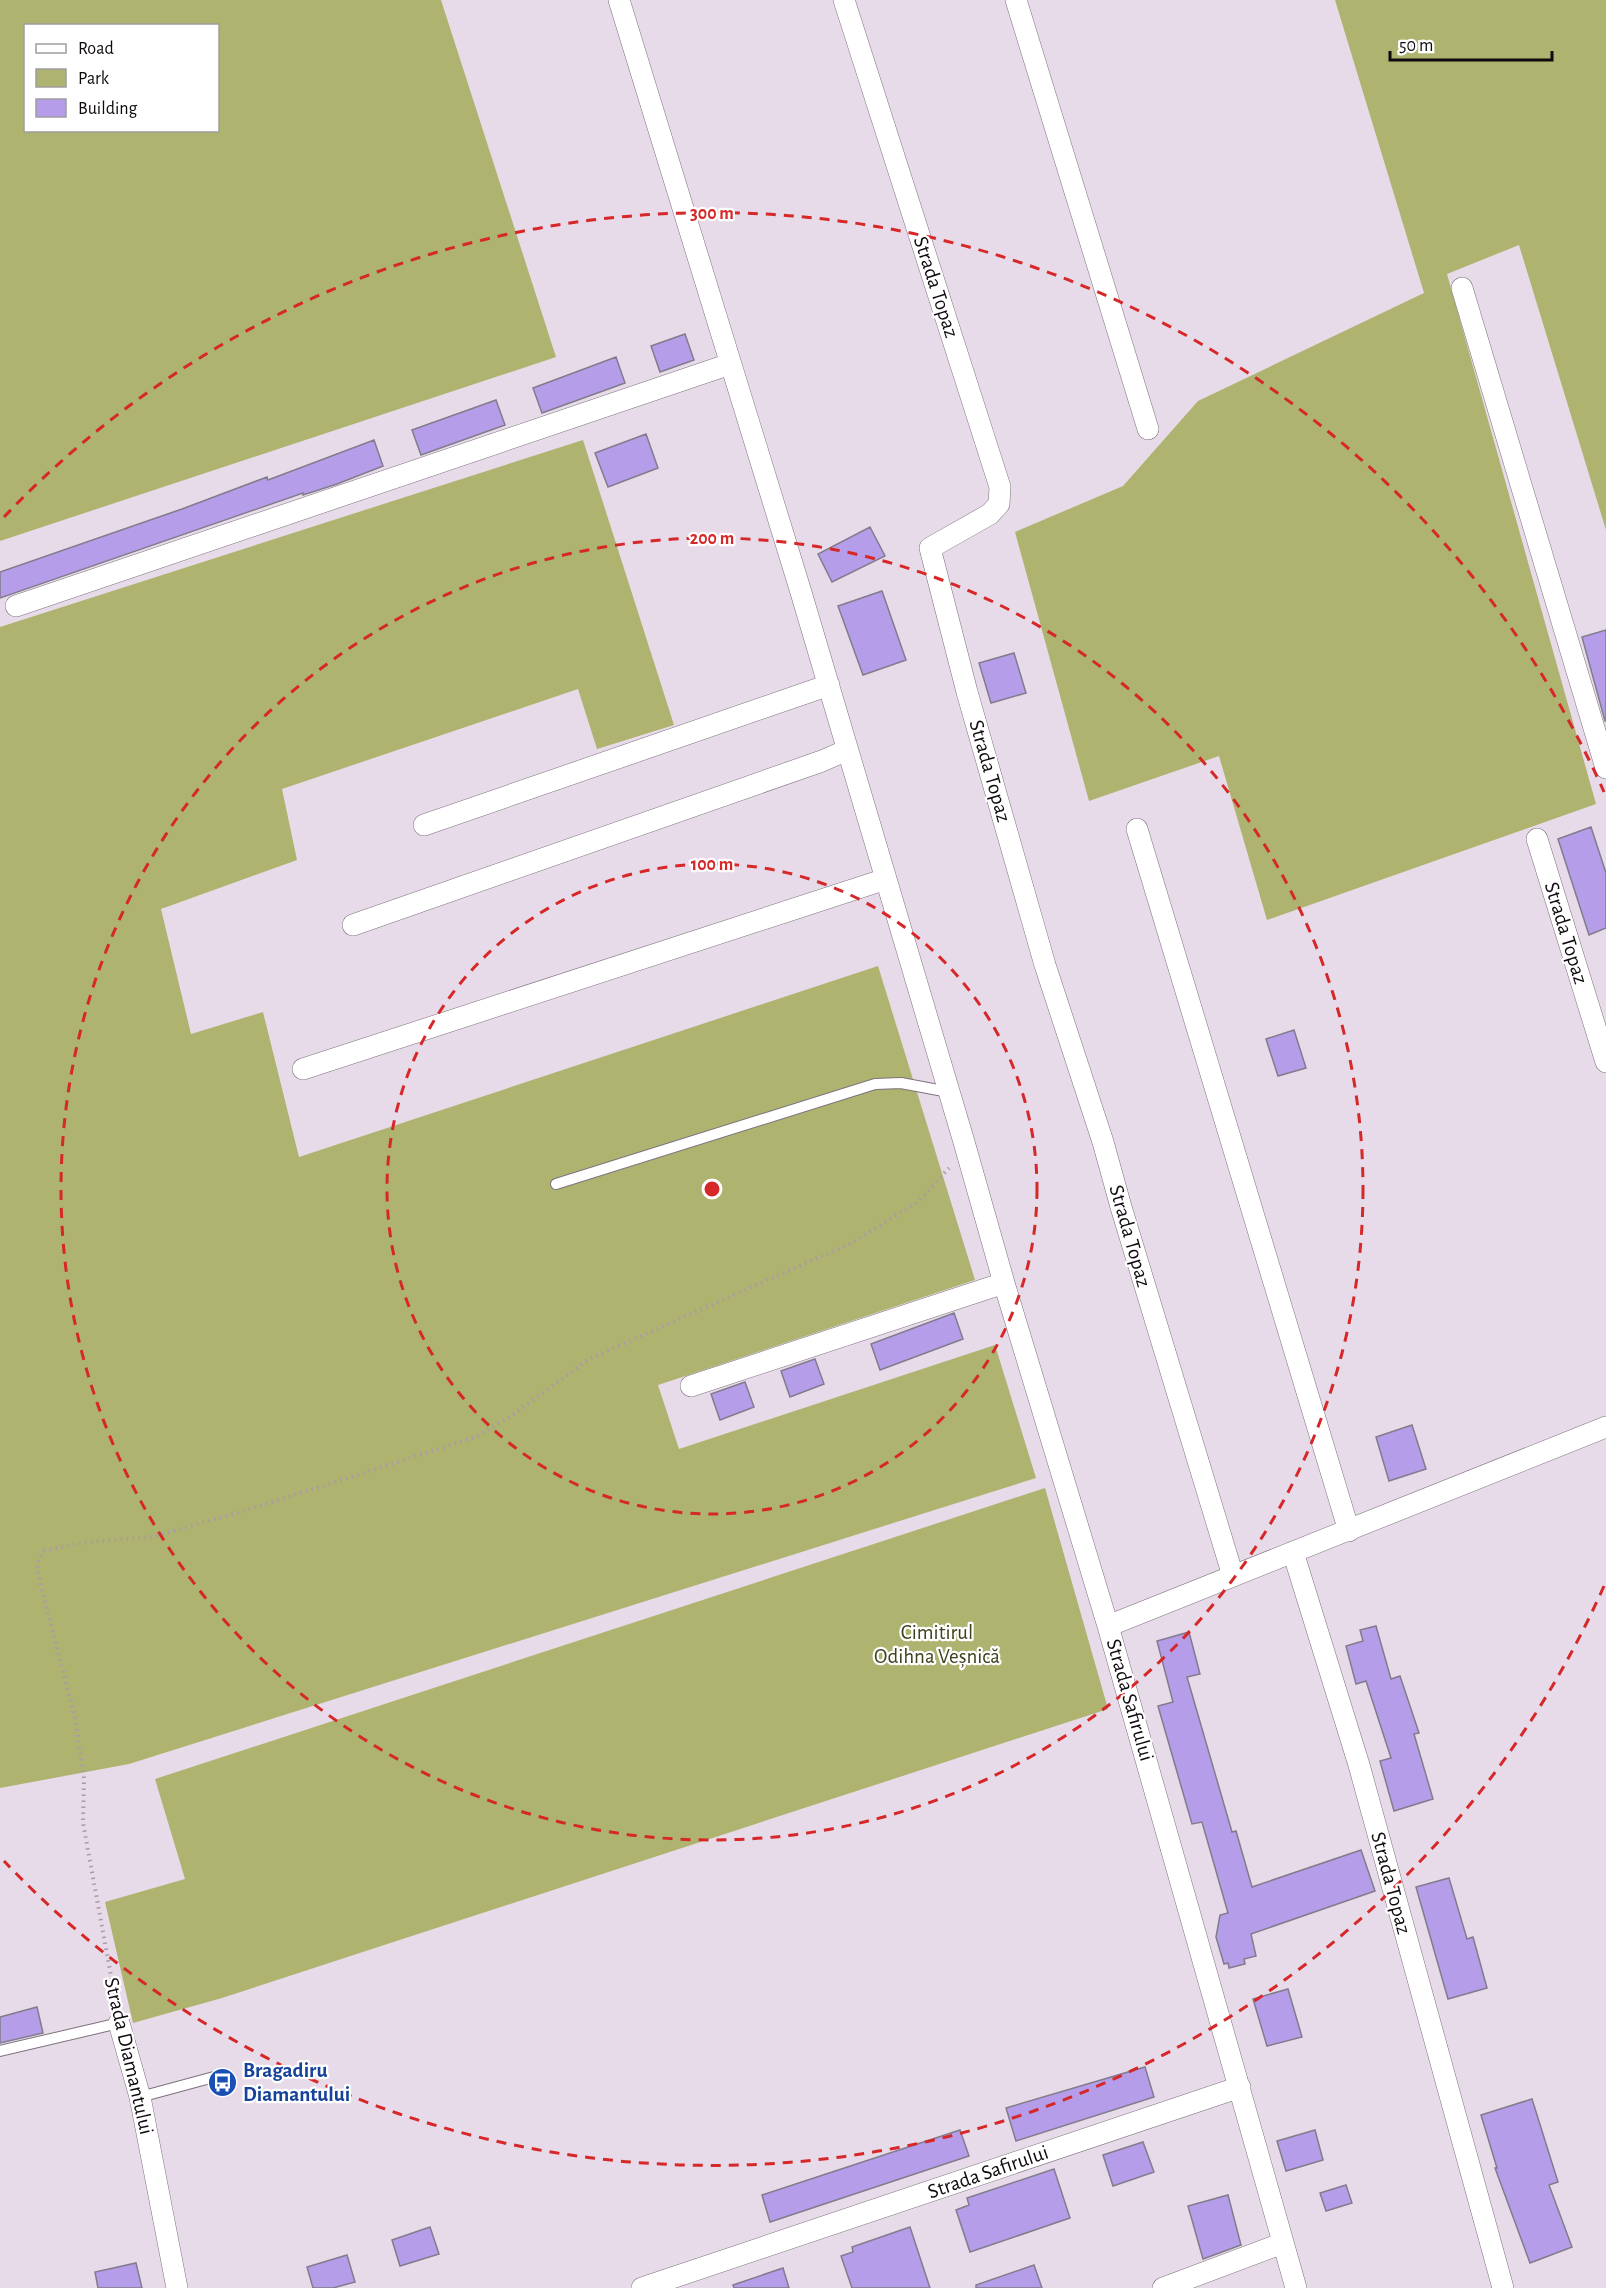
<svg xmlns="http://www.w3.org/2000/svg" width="1606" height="2288" viewBox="0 0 1606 2288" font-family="'Alegreya Sans',sans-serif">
	<rect width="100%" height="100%" fill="#e8dbe9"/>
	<path fill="#aeb36f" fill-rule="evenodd" d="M0,0H441L556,357L0,541ZM26,26H218V130H26Z
		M1335,0H1606V530L1519,245L1447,274L1596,804L1267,920L1219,756L1089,801L1015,532L1123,486L1198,401L1424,293Z
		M583,440L674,725L597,749L578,689L282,789L297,860L161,909L191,1034L263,1012L299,1157L878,966L975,1280L658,1385L679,1449L995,1345L1036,1478L129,1764L0,1788V627Z
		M1045,1488L1108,1709L222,1998L133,2023L105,1902L185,1879L155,1779Z"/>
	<path fill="#b59de9" stroke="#807c8b" stroke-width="1.5" d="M685,334L694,360L660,372L651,346Z
		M616,357L625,383L542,413L533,388Z
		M496,400L505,425L421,455L412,430Z
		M646,434L658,468L608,487L595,453Z
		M374,440L383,466L337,484L303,495V493L0,598V572L182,509L267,477L268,480Z
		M870,527L885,556L832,582L818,554Z
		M882,591L906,660L863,675L838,606Z
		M1606,630V721H1605L1582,637Z
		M1014,653L1026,693L991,703L979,663Z
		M1591,827L1606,873V928L1589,935L1558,839Z
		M1294,1030L1306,1068L1278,1076L1266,1039Z
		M954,1313L963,1339L880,1370L871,1344Z
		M815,1359L824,1384L790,1397L781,1371Z
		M745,1382L754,1407L720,1420L711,1394Z
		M1412,1425L1426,1469L1389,1481L1376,1437Z
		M1376,1626L1391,1679L1400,1676L1419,1733L1414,1734L1433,1799L1394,1811L1380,1761L1391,1758L1366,1681L1356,1684L1346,1646L1363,1641L1360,1630Z
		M1189,1632L1200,1674L1187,1677L1232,1832L1236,1831L1252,1887L1361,1850L1375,1891L1251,1934L1256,1956L1244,1959L1245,1964L1229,1968L1228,1963L1224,1964L1216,1937L1220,1915L1228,1913L1202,1822L1192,1824L1158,1706L1173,1702L1157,1641Z
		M1449,1878L1467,1939L1473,1937L1487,1988L1448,1999L1416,1887Z
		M1288,1989L1302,2037L1267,2046L1253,1999Z
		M37,2007L43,2033L0,2043V2017Z
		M1145,2067L1154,2097L1016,2141L1006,2108Z
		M1532,2099L1558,2182L1549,2185L1572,2247L1530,2263L1495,2168H1497L1481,2115Z
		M960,2130L969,2156L770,2222L762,2195Z
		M1315,2130L1323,2160L1286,2171L1277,2141Z
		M1143,2142L1154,2172L1113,2186L1103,2155Z
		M1054,2169L1070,2218L970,2252L956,2210L969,2205L967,2198Z
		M1346,2185L1352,2203L1326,2211L1320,2193Z
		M1228,2195L1241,2245L1203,2259L1188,2206Z
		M430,2227L439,2254L400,2266L392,2240Z
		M910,2227L930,2288H852L841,2256L853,2252L852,2247Z
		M347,2255L355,2282L333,2288H313L307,2267Z
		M136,2263L142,2288H98L95,2272Z
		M1034,2265L1042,2288H976V2285Z
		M783,2268L789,2288H734L733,2285Z"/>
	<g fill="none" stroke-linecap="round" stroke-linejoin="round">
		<defs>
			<path id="lane" d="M556,1184L875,1084L901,1083L949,1092
				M0,2051L119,2023
				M140,2097L214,2077"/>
			<path id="street" d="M619,0L800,589L964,1142L1004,1283L1108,1626L1296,2288
				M844,0L1000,487L999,504L990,514L930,548L967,692L1045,965L1103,1142L1121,1207L1233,1576
				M1016,0L1148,429
				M1462,288L1606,768
				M16,606L730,364
				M424,825L829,685
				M1137,829L1349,1531
				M1537,839L1606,1062
				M353,925L822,761L847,750
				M303,1069L886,879
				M691,1386L1004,1283
				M1293,1552L1359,1765L1503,2288
				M1108,1626L1606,1427
				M119,2023L140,2097L177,2288
				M642,2288L1240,2087
				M1163,2288L1283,2243"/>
		</defs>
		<use href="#lane" stroke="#7d727e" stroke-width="12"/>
		<use href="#street" stroke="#7d727e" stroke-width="22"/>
		<path stroke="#a79ca7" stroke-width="4" stroke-dasharray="1.5 4.5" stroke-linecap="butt" d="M116,2003L83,1823L84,1779L75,1717L37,1571L39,1558L44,1551L78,1543L152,1537L250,1509L476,1437L514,1414L589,1359L849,1244L918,1202L949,1168"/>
		<use href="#lane" stroke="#fff" stroke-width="10"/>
		<use href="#street" stroke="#fff" stroke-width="21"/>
	</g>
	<g fill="none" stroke="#d62828" stroke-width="3" stroke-dasharray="10 8">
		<circle cx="712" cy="1189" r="325"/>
		<circle cx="712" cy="1189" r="651"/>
		<path d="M1604 1586A976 976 0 0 1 4 1861M4 517A976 976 0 0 1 1604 792"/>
	</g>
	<defs>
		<symbol id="bus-disc" viewBox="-11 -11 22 22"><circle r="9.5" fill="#1a4fb4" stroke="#fff"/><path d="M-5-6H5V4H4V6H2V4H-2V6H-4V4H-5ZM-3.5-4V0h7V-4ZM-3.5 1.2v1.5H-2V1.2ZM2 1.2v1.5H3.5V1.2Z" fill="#fff"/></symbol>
	</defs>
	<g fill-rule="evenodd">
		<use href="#bus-disc" x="206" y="2066" width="33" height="33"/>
	</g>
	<g text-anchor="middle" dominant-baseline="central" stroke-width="4.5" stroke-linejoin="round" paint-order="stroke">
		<g font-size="21" fill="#0e0a0e" stroke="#fff">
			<text transform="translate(936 287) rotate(72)">Strada Topaz</text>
			<text transform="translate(990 771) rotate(74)">Strada Topaz</text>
			<text transform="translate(1566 933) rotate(73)">Strada Topaz</text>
			<text transform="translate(1130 1236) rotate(74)">Strada Topaz</text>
			<text transform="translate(1130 1700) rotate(74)">Strada Safirului</text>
			<text transform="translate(1391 1883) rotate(75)">Strada Topaz</text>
			<text transform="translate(129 2056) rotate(77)">Strada Diamantului</text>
			<text transform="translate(988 2172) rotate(-19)">Strada Safirului</text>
		</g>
		<g font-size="21" fill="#40421d" stroke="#fff">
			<text x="937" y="1632">Cimitirul<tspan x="937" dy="24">Odihna Veșnică</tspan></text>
		</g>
		<g font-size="21" font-weight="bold" fill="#164399" stroke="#fff" text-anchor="start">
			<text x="243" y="2070">Bragadiru<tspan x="243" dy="24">Diamantului</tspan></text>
		</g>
	</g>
	<circle cx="712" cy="1189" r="9" fill="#d62828" stroke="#fff" stroke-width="3"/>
	<g font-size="18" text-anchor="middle" font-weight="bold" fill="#d62828" stroke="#fff" stroke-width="4.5" stroke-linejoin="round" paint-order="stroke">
		<text x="712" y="219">300 m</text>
		<text x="712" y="544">200 m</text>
		<text x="712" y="870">100 m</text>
	</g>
	<rect x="24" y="24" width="195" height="108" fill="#ffffff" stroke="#9f9d9f" stroke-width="1.5"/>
	<rect x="36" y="44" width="30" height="9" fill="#ffffff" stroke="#9f9d9f" stroke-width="1.5"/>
	<text x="78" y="54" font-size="18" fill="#0e0a0e">Road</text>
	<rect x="36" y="69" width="30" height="18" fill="#aeb36f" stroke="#9f9d9f" stroke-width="1.5"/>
	<text x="78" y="84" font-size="18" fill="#0e0a0e">Park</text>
	<rect x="36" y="99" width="30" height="18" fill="#b59de9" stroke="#9f9d9f" stroke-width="1.5"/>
	<text x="78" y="114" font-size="18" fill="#0e0a0e">Building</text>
	<path d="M1390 51v9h162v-9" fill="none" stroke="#0e0a0e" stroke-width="3"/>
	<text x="1399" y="51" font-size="18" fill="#0e0a0e" stroke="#ffffff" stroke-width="4.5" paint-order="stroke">50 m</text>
</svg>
